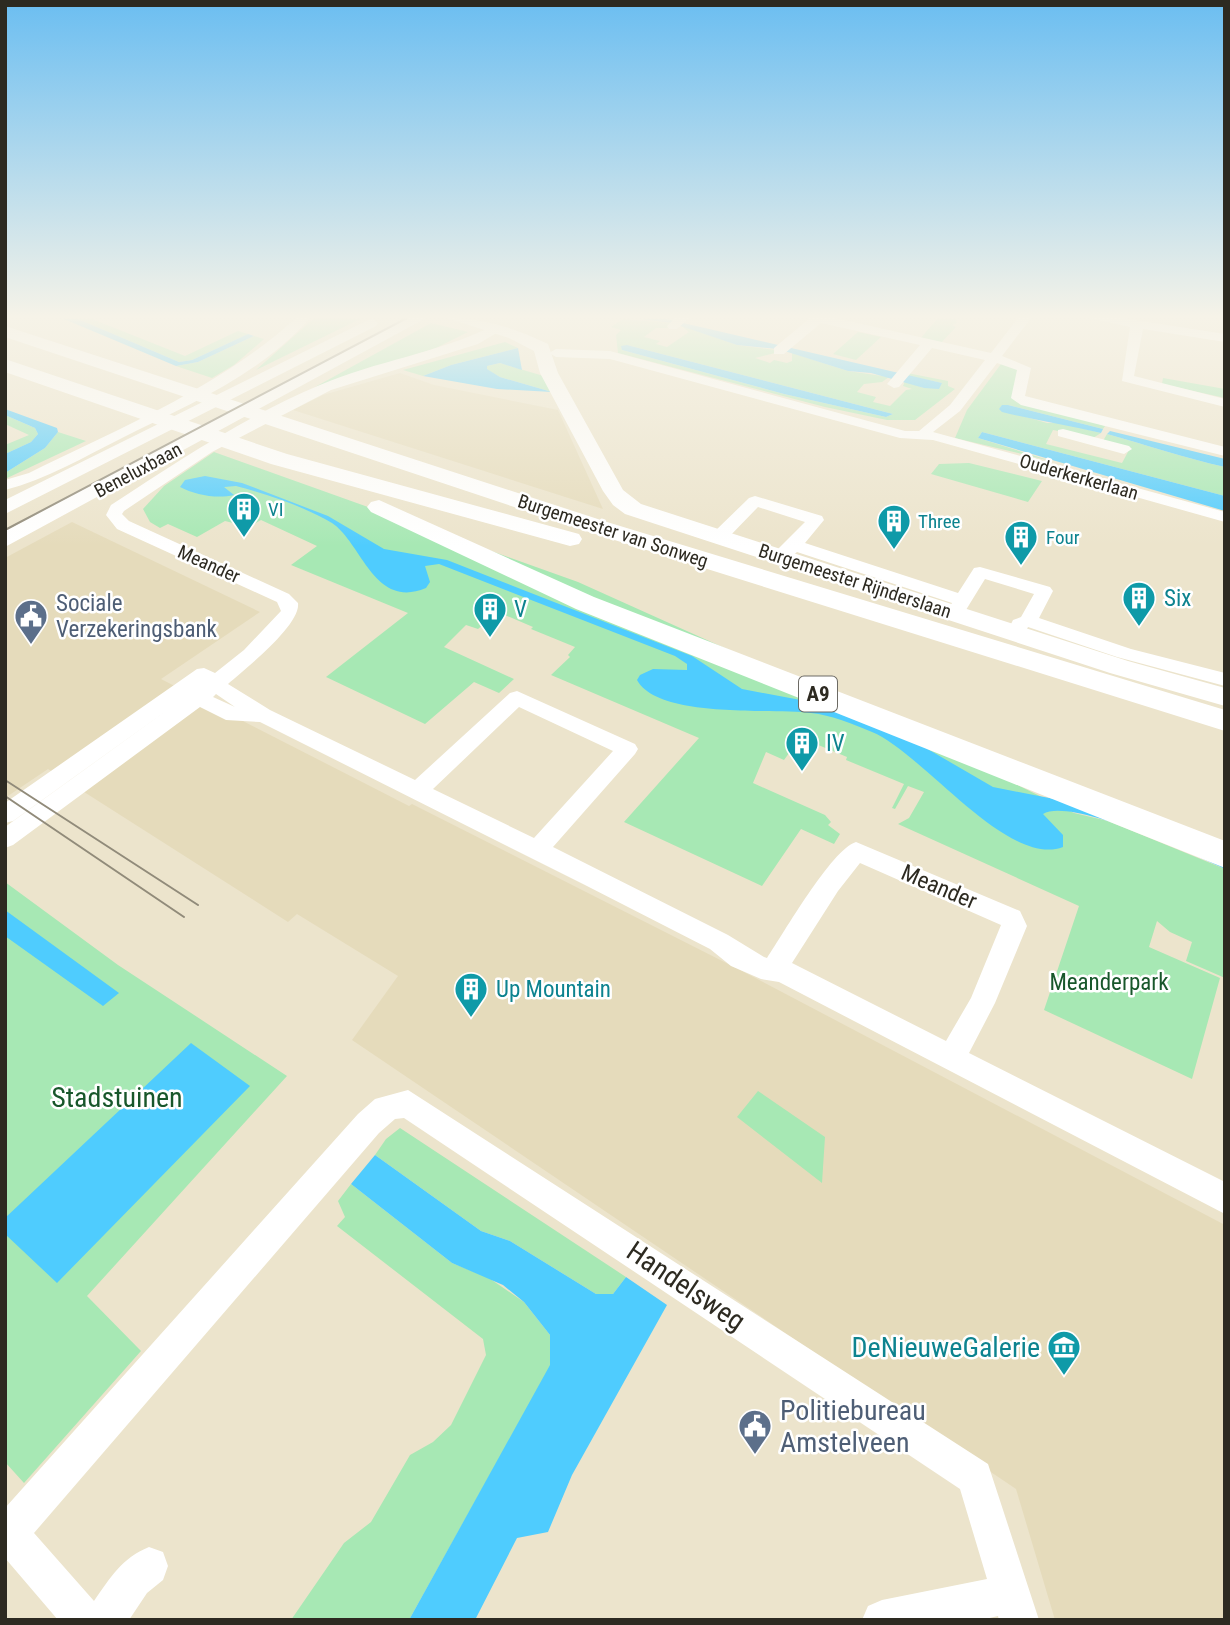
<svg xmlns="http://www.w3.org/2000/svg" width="1230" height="1625" viewBox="0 0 1230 1625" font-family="'Roboto Condensed',sans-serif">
	<rect width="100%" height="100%" fill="#ece4cc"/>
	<path fill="#e5dbbb" d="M400,373L434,385L558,410L603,509L293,410L323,395Z
		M72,522L260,612L161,679L409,806L412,804L742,971L1225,1225V1620H1055L1016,1489L352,1040L398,976L297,914L288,922L48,769L5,798V558Z"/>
	<path fill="#a7e8b4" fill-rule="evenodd" d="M314,318L360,319L256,370L312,320Z
		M78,319H92L185,356L238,331L248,334L192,360L179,362Z
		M623,319L672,323L668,328H656L644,337L660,341L656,344L667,347L689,332L680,325L737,345L783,351L755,358L770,363L774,360L787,363L792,361V353L848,371L889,377L882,382L864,384L857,392L876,397L873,402L890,406L906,390L912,389L903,386L905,381L924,388L942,383L904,375L907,373L948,381V386L955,389L915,420H887L825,407L618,353L616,335L621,330L611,327ZM627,345L893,414L886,417L784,394L622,350Z
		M937,319H955L957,323L952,325L956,327L940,344L920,339Z
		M431,323L468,332L436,348L315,387Z
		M858,332L881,337L856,360L833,354Z
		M254,336L264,339L234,365L212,378L176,366L198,362Z
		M505,342L518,348L451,365L423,376L403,370Z
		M500,363L547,377L552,392L500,377L486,369L487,366Z
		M1001,364L1019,369L1013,397L1105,426L1103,429L1008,405L999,409L1047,423H1061L1101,433L1093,438L1053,430L1046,444L1122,463L1129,450L1103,441L1107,434C1147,445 1184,458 1225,467V496L982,432L978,438L1051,461L955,438L967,410Z
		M1163,378L1225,389V398L1162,384Z
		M5,415L35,428L38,434L31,442L5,454V445L29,435L5,424Z
		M58,432L86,441L5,479V473L45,448Z
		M214,452L578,582L907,730L1074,813L1108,821L1225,869V978L1186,961L1192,942L1170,932L1157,921L1149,947L1220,978L1192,1079L1044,1010L1079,906L898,824L909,818L924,792L908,786L895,809L892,808L904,784L846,760L847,757L804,739L800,747L795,745L784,760L766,752L753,783L825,815L831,822L828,825L840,834L834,844L801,829L762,886L624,822L699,738L551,675L570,657L568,655L575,647L531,629L533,627L498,612L478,629L466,625L444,647L514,679L499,693L474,682L425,724L326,677L408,613L291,565L317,546L261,520L249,527L225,521L197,537L168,524L160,528L150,522L143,509L164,486Z
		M969,463L1042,481L1028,502L931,474L939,464Z
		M5,882L118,965L287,1076L87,1296L141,1351L24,1483L5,1462Z
		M758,1091L825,1137L822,1183L737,1117Z
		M400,1128L626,1277L613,1294H596L510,1241L481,1231L375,1155L386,1139Z
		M351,1184L452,1263L489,1278L524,1302L550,1335L551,1365L409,1620H291L344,1543L371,1522L410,1455L433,1442L451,1425L486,1355L483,1339L337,1226L345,1217L338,1201Z"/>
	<path fill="#4fccfe" d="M64,319H78L179,362L192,360L248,334L254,336L198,362L176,366Z
		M641,319H666L942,383L939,389L924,388L871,373L848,371L778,349L737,345L672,323Z
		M627,345L893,414L886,417L784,394L622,350L621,346Z
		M518,348L522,370L500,363L487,366V369L500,377L552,392L497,389L423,376L451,365Z
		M1002,405H1008L1103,429L1101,433C1068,425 1035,420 1002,412L999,409Z
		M5,409L57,428L58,432L45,448L5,473V454L31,442L38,434L35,428L5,415Z
		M1110,431L1225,459V467C1184,458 1147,445 1107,434Z
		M982,432L1225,496V511L978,438Z
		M205,476L242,483L328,516L384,549L447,560L692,656L742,689L822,704L912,740L993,787L1080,804L1225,861V869C1193,854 1071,797 1043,814L1063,835V847C1007,868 923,753 872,732C853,724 831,715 811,713C772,708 658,719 637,680L640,675L653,669L687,670V664L675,656L439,564L425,566L430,582L426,588C374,610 362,543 332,523C308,508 263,493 236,486L224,487L234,495C217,499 195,495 180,487L185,480Z
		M5,910L119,993L103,1006L5,936Z
		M191,1043L250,1086L57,1283L5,1234V1218Z
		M375,1155L481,1231L510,1241L596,1294H613L626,1277L667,1305L572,1475L548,1532L517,1538L475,1620H409L550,1365V1335L524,1302L503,1285L452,1263L351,1184Z"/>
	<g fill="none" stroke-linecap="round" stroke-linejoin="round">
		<path fill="#fff" fill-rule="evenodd" d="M296,318H310C260,375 188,405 122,438C84,457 47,479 5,490V480L29,473C122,427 219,388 296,318Z
			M675,318H689L677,329H669L667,326Z
			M810,318H835L991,353L1018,318H1031L1002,356L1031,368L1025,396L1225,447V456L1021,405L1011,398L1017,370L997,363L960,411L933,432L1225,512V522L933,440L900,438L610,359L556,357L549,353L556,349L610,351L905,431H919L950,405L985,360L932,348L899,387L894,388L887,384L920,345L821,323L784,354H774V348Z
			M1089,318H1122L1225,334V342L1143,329L1134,376L1225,399V407L1122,381L1130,327Z
			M493,326L503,329L478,344L331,390L212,452L124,511L122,514L129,521L289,594L298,603C301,625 245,669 228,684L270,710L415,780L510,693L517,691L635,744L638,749L635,754L553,847L728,935L764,957L767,958C784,933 831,850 856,842L1020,911L1027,926L995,1003L969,1053L1225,1182V1214L779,982L761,979L731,966L710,949L585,885L260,722L226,720L200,707L13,845L5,848V827L184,698L13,821L5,823V803L197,669L204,668L215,673L244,650L281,611L277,602L117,529L106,515L111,505C178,461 246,416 320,385C376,361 438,353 493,326ZM216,694L235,707L213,697ZM519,707L613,751L534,838L433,789ZM860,863L1001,925L971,998L946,1041L792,963L838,891Z
			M1063,429L1129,446L1132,449L1124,454L1058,436V430Z
			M755,496L822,516L824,520L805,543L958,593L974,568L980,567L1050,587L1053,591L1039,618L1131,649L1225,673V686L1117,657L1028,627L1022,638H1008L1006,634L1013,620L1021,617L1034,594L985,579L961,618L954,620L945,614L952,603L797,552L786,561H774L771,557L774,553L805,522L758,507L725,541H713L711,537L713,533L749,498Z
			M408,1090L988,1464L1039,1620H999L998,1616L981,1620H862L868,1606L882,1600L987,1579L960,1489L404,1118L395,1119L379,1133L34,1533L94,1601C110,1578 122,1558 149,1547L163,1552L168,1566L163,1580L147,1593L129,1620H58L5,1558V1508L358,1114L375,1099Z"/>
		<path fill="#fff" fill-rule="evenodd" d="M372,318L378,323L376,326L5,514V500Z
			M405,318H426L5,547V531Z
			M447,318C484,318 515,328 548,344L558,373L623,490L641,504L1128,661L1225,688V706L1110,673L625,514L613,505L603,491L540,373L534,351L509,338Z"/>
		<path fill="#fff" fill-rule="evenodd" d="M5,326L607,522L1225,710V731L589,532L5,337Z
			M5,359L287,454L579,534L582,539L579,544L570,546L271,464L5,372Z
			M379,500L594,597L1225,841V868L576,609L371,512L367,507L371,502Z"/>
		<path stroke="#918b7a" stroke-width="2" d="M5,530L407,318
			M5,780L198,905
			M5,796L184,917"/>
	</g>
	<linearGradient id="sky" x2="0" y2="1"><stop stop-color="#6bbef1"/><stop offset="0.58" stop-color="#f6f3e8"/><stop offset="1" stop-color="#f6f3e8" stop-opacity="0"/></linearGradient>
	<rect width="1230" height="546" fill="url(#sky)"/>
	<defs>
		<symbol id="building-pin" viewBox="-11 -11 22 30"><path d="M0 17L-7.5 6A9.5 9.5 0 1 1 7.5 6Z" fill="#0f9aa8" stroke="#fff"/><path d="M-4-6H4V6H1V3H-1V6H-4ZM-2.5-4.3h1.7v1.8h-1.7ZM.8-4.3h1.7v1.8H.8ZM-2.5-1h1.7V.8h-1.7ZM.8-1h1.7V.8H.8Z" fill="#fff"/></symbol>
		<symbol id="civic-pin" viewBox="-11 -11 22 30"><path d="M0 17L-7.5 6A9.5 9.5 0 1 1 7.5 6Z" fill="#5c6f8a" stroke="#fff"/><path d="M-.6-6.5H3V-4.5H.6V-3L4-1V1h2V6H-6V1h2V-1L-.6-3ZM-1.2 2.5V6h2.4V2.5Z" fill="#fff"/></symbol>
		<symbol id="museum-pin" viewBox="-11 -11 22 30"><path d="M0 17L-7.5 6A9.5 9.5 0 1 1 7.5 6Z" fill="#0f9aa8" stroke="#fff"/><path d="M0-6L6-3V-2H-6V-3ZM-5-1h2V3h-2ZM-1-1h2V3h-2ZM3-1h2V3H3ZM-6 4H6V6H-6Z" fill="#fff"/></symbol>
	</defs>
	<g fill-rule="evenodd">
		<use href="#building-pin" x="225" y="490" width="38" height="52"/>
		<use href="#building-pin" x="875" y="502" width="38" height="52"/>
		<use href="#building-pin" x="1002" y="518" width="38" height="52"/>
		<use href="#building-pin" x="1120" y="579" width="38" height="52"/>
		<use href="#building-pin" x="471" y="590" width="38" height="52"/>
		<use href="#civic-pin" x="12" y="597" width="38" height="52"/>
		<use href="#building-pin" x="783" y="724" width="38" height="52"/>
		<use href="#building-pin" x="452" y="970" width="38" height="52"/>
		<use href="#museum-pin" x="1045" y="1328" width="38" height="52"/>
		<use href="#civic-pin" x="736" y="1407" width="38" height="52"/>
	</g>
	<g text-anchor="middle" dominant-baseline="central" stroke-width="5" stroke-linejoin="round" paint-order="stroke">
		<g font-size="19" fill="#2d2a21" stroke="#fff">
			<text transform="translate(138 470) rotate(-28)">Beneluxbaan</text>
			<text transform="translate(1079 477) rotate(16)">Ouderkerkerlaan</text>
			<text transform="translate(613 531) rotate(18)">Burgemeester van Sonweg</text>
			<text transform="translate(209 564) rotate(24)">Meander</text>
			<text transform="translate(855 581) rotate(18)">Burgemeester Rijnderslaan</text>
		</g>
		<g font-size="19" fill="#0d838f" stroke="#fff" text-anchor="start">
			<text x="268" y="509">VI</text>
			<text x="918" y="521">Three</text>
			<text x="1046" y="537">Four</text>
		</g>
		<rect fill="#fff" stroke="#6c6a64" stroke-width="2" x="799" y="676.5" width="38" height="35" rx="5"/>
		<g font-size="21" font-weight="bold" fill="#2d2a21">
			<text x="818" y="694">A9</text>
		</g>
		<g font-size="23" fill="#0d838f" stroke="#fff" text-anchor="start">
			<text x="1164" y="598">Six</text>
			<text x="514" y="609">V</text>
			<text x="826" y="743">IV</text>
			<text x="496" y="989">Up Mountain</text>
		</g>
		<g font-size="23" fill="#4e5e75" stroke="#fff" text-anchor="start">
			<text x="56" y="603">Sociale<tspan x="56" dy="26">Verzekeringsbank</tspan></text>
		</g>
		<g font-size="23" fill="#2d2a21" stroke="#fff">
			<text transform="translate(939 887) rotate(23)">Meander</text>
		</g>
		<g font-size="23" fill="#18572b" stroke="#fff">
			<text x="1109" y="982">Meanderpark</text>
		</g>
		<g font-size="28" fill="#18572b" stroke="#fff">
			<text x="117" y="1097">Stadstuinen</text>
		</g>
		<g font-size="28" fill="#2d2a21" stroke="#fff">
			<text transform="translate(686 1286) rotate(34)">Handelsweg</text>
		</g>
		<g font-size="28" fill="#0d838f" stroke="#fff" text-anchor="end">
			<text x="1040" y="1347">DeNieuweGalerie</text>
		</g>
		<g font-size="28" fill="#4e5e75" stroke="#fff" text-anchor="start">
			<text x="780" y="1410">Politiebureau<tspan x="780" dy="32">Amstelveen</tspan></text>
		</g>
	</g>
	<rect width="1230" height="1625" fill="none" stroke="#2d2a21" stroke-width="14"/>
</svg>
